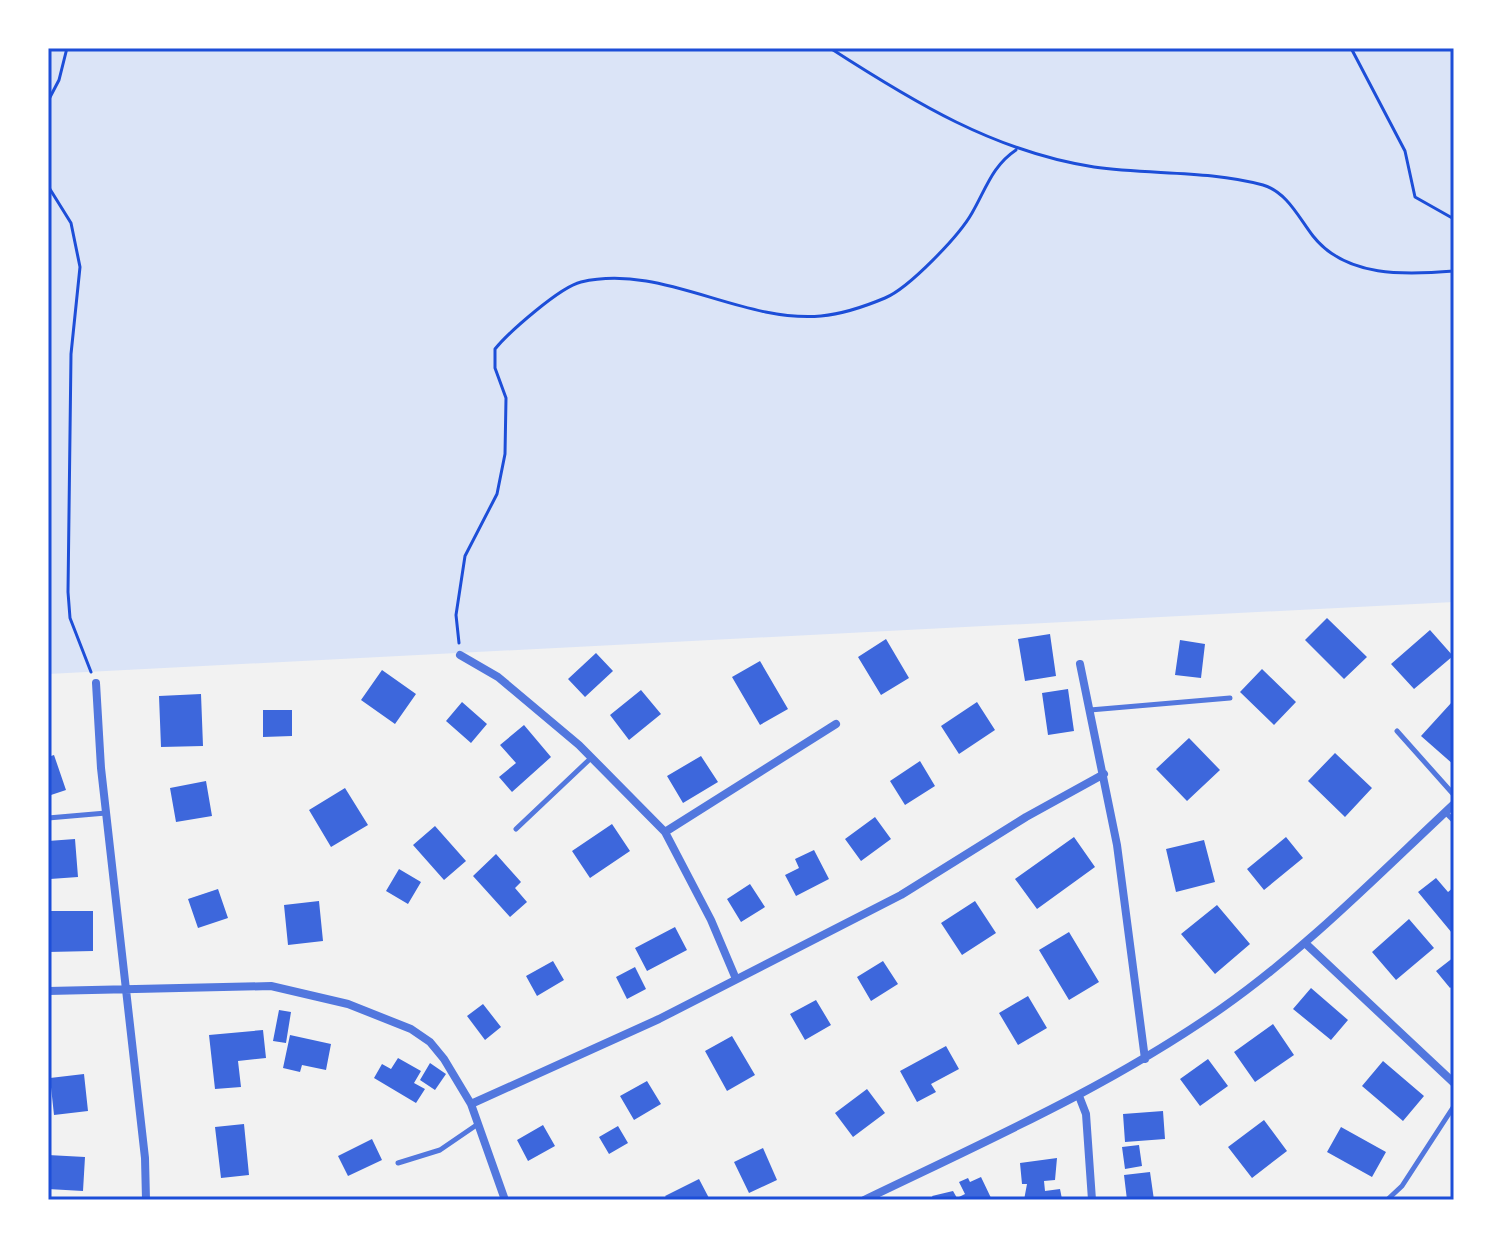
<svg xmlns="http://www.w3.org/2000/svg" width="1502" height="1248" viewBox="0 0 1502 1248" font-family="Manrope,sans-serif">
	<rect width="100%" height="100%" fill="#f2f2f2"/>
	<path fill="#dbe4f7" d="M48,48H1454V602L48,674Z"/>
	<path fill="#3d67dc" d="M1327,618L1367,657L1344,679L1305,640Z
		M1430,630L1453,656L1414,689L1391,664Z
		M1050,634L1056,676L1025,681L1018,639Z
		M886,639L909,678L881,695L858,657Z
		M1180,640L1205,644L1201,678L1175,675Z
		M596,653L613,671L585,697L568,679Z
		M760,661L788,709L760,725L732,677Z
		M1262,669L1296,702L1274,725L1240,692Z
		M382,670L416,694L395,724L361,700Z
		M1068,689L1074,731L1048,735L1042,693Z
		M641,690L661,714L629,740L610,715Z
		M201,694L203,746L161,747L159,696Z
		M462,702L487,724L471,743L446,721Z
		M977,702L995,730L959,754L941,726Z
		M1452,702L1454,703V765L1421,736Z
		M263,710H292V736L263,737Z
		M524,725L551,757L512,792L499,777L516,763L500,745Z
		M1189,738L1220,770L1187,801L1156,769Z
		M1335,753L1372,788L1345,817L1308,781Z
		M54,755L66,790L48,796V757Z
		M701,756L718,782L683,803L667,776Z
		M920,761L935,786L905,805L890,781Z
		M206,781L212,816L176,822L170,788Z
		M345,788L368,825L331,847L309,810Z
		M875,817L891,839L861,861L845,839Z
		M612,824L630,851L590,878L572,851Z
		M435,826L466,861L444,880L413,845Z
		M1074,837L1095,867L1037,909L1015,879Z
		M1286,837L1303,858L1264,890L1247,869Z
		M75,839L78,877L50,879L48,841Z
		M1204,840L1215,882L1176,892L1166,849Z
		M814,850L829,879L796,896L785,875L799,868L795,859Z
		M496,854L521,882L515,888L527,902L510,917L473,876Z
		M399,869L421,882L408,904L386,891Z
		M1436,878L1448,892L1454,887L1452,933L1418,892Z
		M750,884L765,907L741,922L727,899Z
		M218,889L228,918L198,928L188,899Z
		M319,901L323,941L288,945L284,905Z
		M975,901L996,933L962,955L941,923Z
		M1217,905L1250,944L1215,974L1181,934Z
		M48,911H93V951L48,952Z
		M1409,919L1434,948L1396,980L1372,952Z
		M675,927L687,950L647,971L635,948Z
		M1069,932L1099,982L1069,1000L1039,950Z
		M1454,957V985L1450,988L1436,971Z
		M553,961L564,980L537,996L526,976Z
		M883,961L898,984L871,1001L857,977Z
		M635,967L646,989L627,999L616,977Z
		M1311,988L1348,1020L1331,1040L1293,1009Z
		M1028,996L1047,1028L1018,1045L999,1013Z
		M816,1000L831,1025L805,1040L790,1014Z
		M483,1004L501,1027L485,1040L467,1016Z
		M279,1010L291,1012L286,1043L273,1041Z
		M1273,1024L1294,1055L1255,1082L1234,1052Z
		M263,1030L266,1058L238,1061L241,1087L215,1089L209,1035Z
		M290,1035L331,1044L326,1070L302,1065L300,1072L283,1068Z
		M732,1036L755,1075L727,1091L705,1051Z
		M946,1046L959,1069L931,1084L936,1092L917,1102L900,1071Z
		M398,1058L421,1071L414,1083L425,1089L416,1103L374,1078L382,1064L391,1069Z
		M1208,1059L1228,1086L1200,1106L1180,1079Z
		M1383,1061L1424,1096L1403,1121L1362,1086Z
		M430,1063L446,1074L435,1090L420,1080Z
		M84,1074L88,1111L54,1115L50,1078Z
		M647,1081L661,1104L634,1120L620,1096Z
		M867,1089L885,1113L853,1137L835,1113Z
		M1163,1111L1165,1139L1125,1142L1123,1114Z
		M1264,1120L1287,1151L1252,1178L1228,1147Z
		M244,1124L249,1175L221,1178L215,1127Z
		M543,1125L555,1146L528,1161L517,1140Z
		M618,1126L628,1143L609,1154L599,1137Z
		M1341,1127L1386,1152L1372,1177L1327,1152Z
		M372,1139L382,1160L348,1176L338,1156Z
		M1139,1145L1142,1166L1125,1169L1122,1147Z
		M763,1148L777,1180L749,1193L734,1162Z
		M48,1155L85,1157L83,1191L48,1189Z
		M1057,1158L1055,1180L1044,1181L1045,1191L1060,1189L1062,1199L1024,1200L1027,1184H1022L1020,1163Z
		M1150,1172L1154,1200H1127L1124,1175Z
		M981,1177L992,1200H934L932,1196L953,1191L957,1198L965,1194L959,1182L968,1178L970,1182Z
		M699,1179L710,1200H668L665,1196Z"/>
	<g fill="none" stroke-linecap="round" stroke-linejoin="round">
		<path stroke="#1d4ed8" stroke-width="3" d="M830,48C912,101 995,152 1094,167C1150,175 1208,170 1263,185C1287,192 1299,218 1313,236C1346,278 1406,275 1454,271
			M1351,48L1405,151L1415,197L1454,219
			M48,101L59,80L67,48
			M48,186L71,223L80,267L71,354L68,592L70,618L91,672
			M459,643L456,615L465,556L497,494L505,454L506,398L495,368V349C509,332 560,287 581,282C662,263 740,323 821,316C842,314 866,306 885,298C909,288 959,236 972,213C986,189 992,166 1016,150"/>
		<path stroke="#5277de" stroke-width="5" d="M1090,710L1230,698
			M1397,731L1454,795
			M1446,813L1454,821
			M48,818L106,813
			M516,829L591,758
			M398,1163L440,1150L478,1124
			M1387,1200L1402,1186L1454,1106"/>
		<path stroke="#5277de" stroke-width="8" d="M460,655L498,677L579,745L665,832L711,920L736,979
			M1080,664L1117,845L1145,1059
			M96,683L101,768L145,1158L146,1200
			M665,832L836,724
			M1305,943L1454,1083
			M48,991L271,986L348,1004L411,1029L430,1042L444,1059L471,1104L505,1200
			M1079,1096L1086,1114L1092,1200
			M471,1104L659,1019L901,895L1026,817L1104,774
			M864,1200C986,1141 1111,1086 1222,1008C1306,949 1379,874 1454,804"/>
	</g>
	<rect width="1502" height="1248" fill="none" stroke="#ffffff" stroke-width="100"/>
	<rect x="50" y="50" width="1402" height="1148" fill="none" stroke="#1d4ed8" stroke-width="3"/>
</svg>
